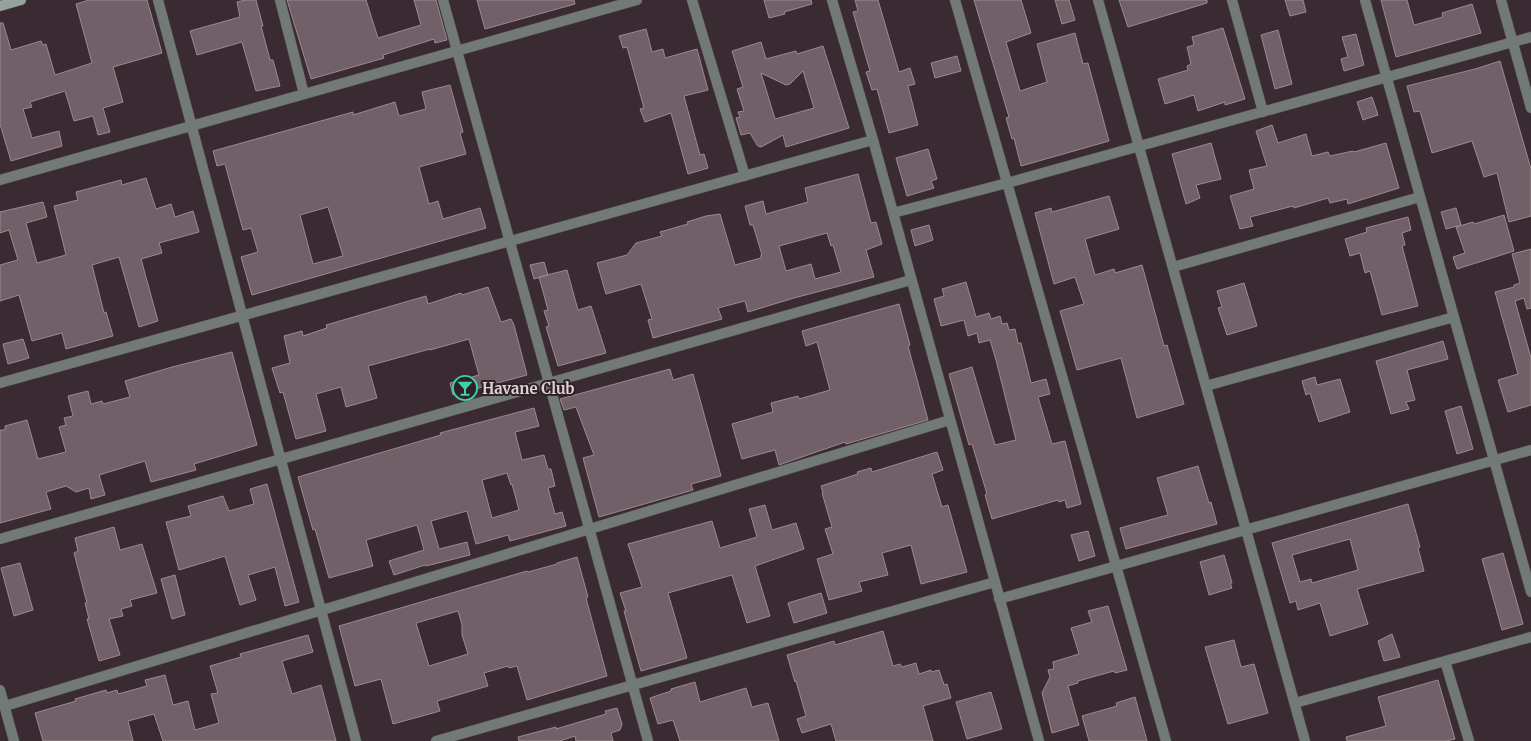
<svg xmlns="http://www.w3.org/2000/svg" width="1531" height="741" viewBox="0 0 1531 741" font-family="Merriweather,serif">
	<rect width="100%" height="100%" fill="#3a2b32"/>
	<path fill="#716067" stroke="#9c8991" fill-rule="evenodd" d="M89,0H147L162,53L113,67L123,102L103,108L110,132L98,135L93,116L74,121L65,91L30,102L32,107L23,109L32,138L59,131L62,146L11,161L0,124V23H3L11,50L41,41L43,45L46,44L55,75L92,63L76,4Z
		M245,0H256L263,26H261L270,60H273L280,86L256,91L242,42L197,55L190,31L240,17L237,2Z
		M287,0H366L378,38L421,25L414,0H436L447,40L435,43L434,39L383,55L384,58L311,79Z
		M477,0H574L575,4L485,29Z
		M764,0H811L812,4L784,12L785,14L769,18Z
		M855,0H878L899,72L910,68L915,84L908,86L918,125L889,133L877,89L872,90L866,72L870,71L853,12L858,11Z
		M974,0H1021L1031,33L1006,42L1020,91L1047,82L1037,44L1075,33L1083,64L1088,63L1109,141L1021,166L1014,138L1012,139L1006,118L1009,117Z
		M1055,0H1069L1075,20L1062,24Z
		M1119,0H1207V3L1128,27Z
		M1285,0H1303L1306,12L1290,16Z
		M1381,0H1407L1414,25L1443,17L1442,13L1472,4L1481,33L1396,57Z
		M1223,28L1245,99L1225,105V102L1198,111L1194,95L1165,104L1158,79L1188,70L1187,66L1191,64L1187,47L1194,45L1192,37Z
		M646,29L652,52L663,49L665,58L697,49L708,90L684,96L700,155L704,154L708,168L688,174L671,113L645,122L640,109L644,108L627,47L623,48L619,36Z
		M1278,30L1292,84L1275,89L1261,35Z
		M1356,34L1364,65L1344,71L1341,59L1348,57L1342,37Z
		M761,42L766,59L796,51L797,54L823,46L849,128L786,147L783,135L763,146L760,147L757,145L750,133L741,135L736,118L740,117L738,112L744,111L737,89L743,87L732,51ZM803,71L814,108L775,119L761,73L786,85L790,84Z
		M957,56L961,71L935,78L931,63Z
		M1500,61L1531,169V216L1509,222L1497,173L1484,177L1472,141L1432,153L1420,111L1414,112L1407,86L1475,69Z
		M450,85L463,132L460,133L466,154L419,167L429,204L438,201L443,219L480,208L486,228L252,295L241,257L258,252L251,228L243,230L225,164L217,166L213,151L353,112V115L395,102L399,116L426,109L422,92ZM328,207L343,256L313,264L300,215Z
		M1372,97L1378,115L1363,120L1357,102Z
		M1272,125L1278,143L1306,134L1312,156L1328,152L1330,156L1353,151L1354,152L1386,143L1399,188L1348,204L1347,199L1330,203L1328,198L1294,208L1293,206L1250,217L1253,226L1240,229L1230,196L1254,189L1249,170L1267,166L1256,131Z
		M1211,143L1221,179L1196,185L1200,198L1186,204L1172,154Z
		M928,149L937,179L931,181L934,188L907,196L896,158Z
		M858,174L871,223L876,222L882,244L866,250L874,277L794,298L748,312L745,301L718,308L722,319L653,338L648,320L652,319L641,284L606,294L597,263L627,255L636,243L662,236L660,232L688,224L687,222L706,216L720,214L735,265L761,258V255H762L753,225H750L745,206L763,201L766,214L808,202L805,188ZM827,233L831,246L833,245L841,272L815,279L811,264L786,271L779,246Z
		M146,178L156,209L171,204L175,217L193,211L199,232L159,243L162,253L141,259L158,321L139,327L119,257L92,265L104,313L106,312L113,336L66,349L62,333L32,341L19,295L0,301V265L18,260L9,230L0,233V212L43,202L47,217L26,223L37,263L66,255L54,206L78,200L76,192L121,180L122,185Z
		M1109,196L1119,229L1085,239L1095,275L1114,269L1115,273L1142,265L1164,346L1167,345L1184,404L1137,418L1121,358L1077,370L1060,311L1084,304L1075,277L1054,284L1035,213L1051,208L1052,212Z
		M1456,208L1461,225L1446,229L1441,212Z
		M1504,215L1514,251L1457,269L1453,257L1465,253L1456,227L1473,222L1474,224Z
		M1408,217L1411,230L1402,233L1405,245L1402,246L1418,306L1382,315L1370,271L1365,273L1360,253L1350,256L1345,239L1367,232L1366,228Z
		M929,225L933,240L915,246L911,230Z
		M1531,249V308L1527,309L1524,298L1515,301L1531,358V405L1508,412L1498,380L1518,374L1495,292L1514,287V285L1520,283L1512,254Z
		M544,262L548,275L534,279L530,265Z
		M567,270L578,310L591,306L606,353L558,366L546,327L549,326L544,311L548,310L539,277Z
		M966,282L976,317L989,313L991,319L1000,316L1002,324L1007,323L1009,330L1015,329L1018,343H1021L1031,383L1046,379L1050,394L1038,397L1052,444L1065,441L1081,504L1067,508L1065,500L1059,502L1058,500L992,519L985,495L987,494L972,444L969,445L949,374L972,367L995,445L1016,440L996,360L990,340L979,343L977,333L968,336L964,320L941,326L934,299L944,296L942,289Z
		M1244,283L1257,326L1227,335L1218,308L1222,307L1217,291Z
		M488,287L501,322L511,319L514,325L527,375L453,395L450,383L479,375L469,339L430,350V349L419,352L368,366L377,398L346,407L341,387L316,394L326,431L296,439L283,392L280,393L272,368L290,363L284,336L302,331L303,336L327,328L326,325L426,296L428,304L461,293L462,295Z
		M899,304L910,345L908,346L928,420L846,444L845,442L779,465L775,450L742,459L732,424L773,412L771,403L798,396L799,399L830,390L817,342L806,346L802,331Z
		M23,339L29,358L8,364L3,344Z
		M1443,341L1448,359L1407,370L1415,400L1406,402L1409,409L1391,414L1376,361Z
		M232,352L257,445L194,464L196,470L151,482L145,461L99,475L105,495L91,499L89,488L76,492L66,486L46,492L51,509L0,523V430H5V426L27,420L38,459L66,452L59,427L66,425L64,418L73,416L68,396L88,391L91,404L102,401L103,404L130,397L125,381L172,367Z
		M670,369L673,380L693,374L721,476L691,484L693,490L599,517L583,458L594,455L576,407L564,410L560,399Z
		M1315,377L1317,385L1340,379L1350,412L1319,422L1310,393L1306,395L1302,381Z
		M1461,406L1473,449L1457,454L1445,411Z
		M534,408L539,426L515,432L522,460L544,455L548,469H551L555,486L548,488L555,514L562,512L566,526L510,541L508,535L476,544L467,511L431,521L439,549L467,542L470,555L426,566L425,565L394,575L389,561L424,550L417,525L366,540L373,566L329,578L315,529L313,530L298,477L441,435L440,433ZM507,473L511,485L512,484L519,510L492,518L482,480Z
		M937,452L943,470L932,474L942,507L948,505L967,572L921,584L911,545L882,553L888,575L859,582L862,591L829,600L817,559L833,554L825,529L832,527L822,493H823L821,486L858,474L857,472L871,468L872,472Z
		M1198,466L1209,503L1211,502L1217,524L1126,549L1120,528L1168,515L1157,478Z
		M267,484L299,602L285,606L275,567L248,575L256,600L240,605L225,556L179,570L166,522L191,516L188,506L223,496L229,511L254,504L250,489Z
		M1408,504L1420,547L1418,548L1424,571L1357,589L1368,624L1330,636L1320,603L1298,610L1296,601L1290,603L1272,543ZM1350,539L1358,570L1312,583L1311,579L1300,582L1292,555Z
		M765,505L772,530L796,523L804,549L755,566L770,616L747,623L732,575L668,593L687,658L641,671L624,611H626L620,593L642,587L628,544L712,521L720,548L757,537L749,509Z
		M114,527L120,550L142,544L157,593L130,600L132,606L121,609L123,616L109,619L120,655L99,661L87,619H89L85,603H87L74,553L78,551L75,538Z
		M1088,531L1095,556L1079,561L1071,535Z
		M1503,553L1523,624L1502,630L1482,559Z
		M1224,555L1232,583H1230L1232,588L1209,595L1200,562Z
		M577,557L588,597L586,598L607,676L527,700L517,666L509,668L508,666L484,673L488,686L437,701L440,711L393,724L381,679L355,686L339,626L527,571L528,572L557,564V563ZM458,611L462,625V635L468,654L429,666L416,623Z
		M20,563L33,610L14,616L1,568Z
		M175,575L185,615L172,619L161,579Z
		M821,593L827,613L794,623L788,603Z
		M1108,606L1127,670L1115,673L1114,671L1078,681V683L1068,686L1079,725L1052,733L1042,693L1050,677L1048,670L1054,669L1053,662L1079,654L1071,628L1092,622L1088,611Z
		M883,631L893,666L900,664L902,667L916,663L919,674L931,670V672L939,670L944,685L947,684L951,698L923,706L933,741H836L831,724L802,733L797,719L806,716L796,681L795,682L787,655L834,641L835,645Z
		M1392,634L1400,657L1384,661L1378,641Z
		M308,635L313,652L282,661L292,694L321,685L336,741H163L154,714L128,721L133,741H43L35,713L76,701L75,699L106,690L107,693L117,690L118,694L147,686L145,680L165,675L173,705L188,701L195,730L219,723L211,694L218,693L210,666L241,657L240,654Z
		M1234,640L1241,667L1254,664L1268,713L1228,724L1205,647Z
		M1438,680L1455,739L1446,741H1347L1346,737L1386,726L1378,697Z
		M695,682L700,702L746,688L752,707L768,703L779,741H680L673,720L658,724L650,698L671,691V689Z
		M991,692L1002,729L967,739L956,702Z
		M1135,697L1147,741H1089L1082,716L1117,706L1116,703Z
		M617,708L622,724L620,730L611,733L613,741H576L575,736L560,741H519L518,737L556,727V729L606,714L605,711Z"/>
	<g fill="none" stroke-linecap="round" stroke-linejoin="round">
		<defs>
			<path id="street" d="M158,0L356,741
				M280,0L304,94
				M443,0L648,741
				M692,0L745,176
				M832,0L873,140L1039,741
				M955,0L1166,741
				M1098,0L1305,741
				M1232,0L1263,112
				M1365,0L1531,592
				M1501,0L1531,108
				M0,180L637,0
				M893,213L1007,183L1531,37
				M1173,267L1420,197
				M0,383L873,140
				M1206,386L1454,317
				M0,539L911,280
				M999,599L1531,450
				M1445,661L1469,741
				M0,690L14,741
				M1295,703L1531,637
				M5,706L950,420
				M436,741L995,582"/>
			<path id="secondary" d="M0,6L21,0"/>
		</defs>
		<use href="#street" stroke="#574950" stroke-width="11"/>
		<use href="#secondary" stroke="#574950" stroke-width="11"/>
		<use href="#street" stroke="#717a76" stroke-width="10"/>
		<use href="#secondary" stroke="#96a39d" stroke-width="10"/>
	</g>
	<defs>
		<symbol id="bar-ring" viewBox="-11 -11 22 22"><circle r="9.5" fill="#302128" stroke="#3cd4a4" stroke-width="1.5"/><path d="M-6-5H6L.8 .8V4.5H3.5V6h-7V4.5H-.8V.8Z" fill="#3cd4a4"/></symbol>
	</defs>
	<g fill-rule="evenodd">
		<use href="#bar-ring" x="451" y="374" width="28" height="28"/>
	</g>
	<g text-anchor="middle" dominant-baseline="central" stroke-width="4" stroke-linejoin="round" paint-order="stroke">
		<g font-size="15" font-weight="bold" fill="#ddd3d7" stroke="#302128" text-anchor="start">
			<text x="482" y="388">Havane Club</text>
		</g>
	</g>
</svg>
